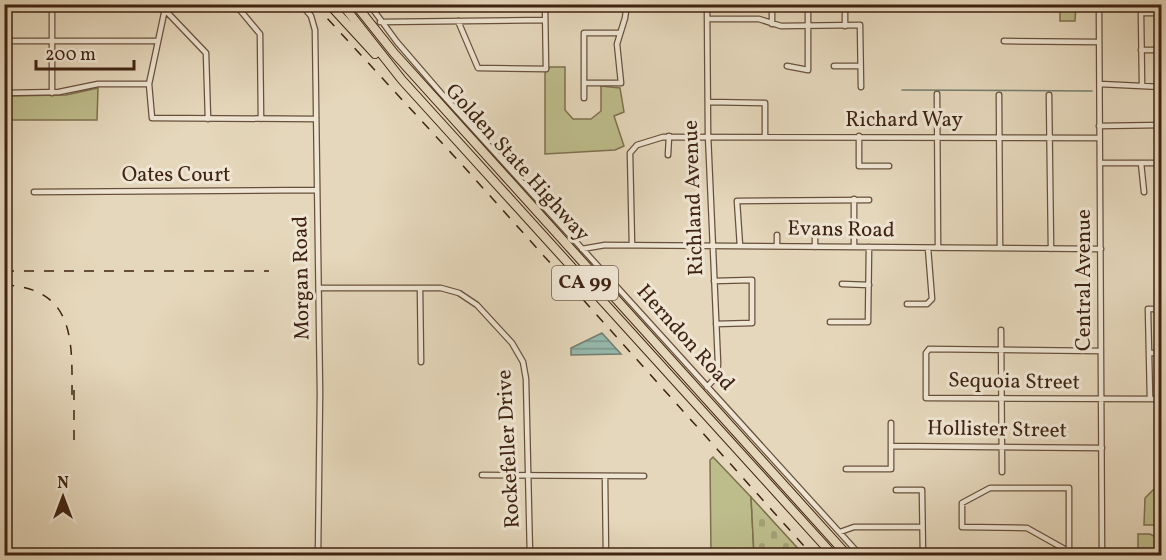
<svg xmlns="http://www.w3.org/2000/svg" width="1166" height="560" viewBox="0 0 1166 560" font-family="Vollkorn,serif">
	<defs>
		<pattern id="cemetery-stones" width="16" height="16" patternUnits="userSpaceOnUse" patternTransform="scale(1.5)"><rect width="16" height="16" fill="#bdbc8b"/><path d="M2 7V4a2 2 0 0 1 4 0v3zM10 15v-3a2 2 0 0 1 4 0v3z" fill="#a4a177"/></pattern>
		<pattern id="water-rules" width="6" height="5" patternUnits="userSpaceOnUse" patternTransform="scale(1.5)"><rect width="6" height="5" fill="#96baaf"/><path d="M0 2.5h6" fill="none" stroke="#7c978d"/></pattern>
	</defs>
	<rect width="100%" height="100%" fill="#e5d7bb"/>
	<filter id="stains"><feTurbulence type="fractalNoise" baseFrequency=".00333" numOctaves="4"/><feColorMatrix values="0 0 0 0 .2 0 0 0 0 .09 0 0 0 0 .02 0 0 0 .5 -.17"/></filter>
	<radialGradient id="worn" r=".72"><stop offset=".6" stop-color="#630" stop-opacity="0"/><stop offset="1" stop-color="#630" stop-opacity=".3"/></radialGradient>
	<path fill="#bdbc8b" stroke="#7e704e" stroke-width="1.5" d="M1060,5H1076L1075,21H1060Z
		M550,67H565V110L573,119H591L601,111V86L620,88L624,112L614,116L624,146L615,150L545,154V73Z
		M98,88L97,120H5V96L66,95Z
		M713,457L751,497L754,555H711L710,460Z
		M1156,487H1161V525H1144L1145,498Z
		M1138,534H1150L1161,540V555H1138Z"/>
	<path fill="url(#cemetery-stones)" stroke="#7e704e" stroke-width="1.5" d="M751,497L804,555H754Z"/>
	<path fill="url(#water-rules)" stroke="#737e70" stroke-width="1.5" d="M602,333L621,354L571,355V348Z"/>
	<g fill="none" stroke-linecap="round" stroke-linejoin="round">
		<path stroke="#737e70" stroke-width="1.5" d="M902,90L1092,91"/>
		<defs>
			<path id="minor" d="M52,4V93
				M166,4L149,84L152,118L316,119
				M235,4L260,34L261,119
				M301,4L311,16L315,30L320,393L318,556
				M369,4L397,42L441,93L861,556
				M707,4L708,135L718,363L717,376L707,387
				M772,4V24
				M1099,4L1102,556
				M165,10L206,53L208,119
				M707,19H759L781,26L860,25L861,87
				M458,21L478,68L546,69L545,4
				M380,22L545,20
				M845,26V4
				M4,41H158
				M1004,41L1099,42
				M1141,50H1162
				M787,66L808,70V4
				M834,66H860
				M584,83H621L617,44L625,18L627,4
				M1100,84L1162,87
				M1142,84L1141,13H1162
				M4,93L59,92L98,84H149
				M937,94L938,248
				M999,95L1000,248
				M1049,95L1051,249
				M584,98V33H619
				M708,102L765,103V135
				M1099,126L1162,125
				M859,136V166H889
				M668,155L669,136
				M1100,163H1162
				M1141,163L1144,192
				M34,192L317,190
				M632,245L630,153L637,145L663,137L1099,138
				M740,246L737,201L869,200
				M777,246V235
				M815,247V236
				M854,247V199
				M582,249L605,245L1101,249
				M714,281L752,280V323L716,324
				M842,284L869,285
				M319,288H441L459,293L477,305L512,343L523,362L526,379L530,556
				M420,288L421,362
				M907,304H927L932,299L928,248
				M830,322H868L869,247
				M1001,330L1002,472
				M1101,351L929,349L926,353V398L1162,399
				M1150,353H1162
				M1150,399L1148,309H1162
				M892,446L1102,448
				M846,469H891V423
				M482,475L644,476
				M605,476L606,556
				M896,490H922L923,556
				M840,532L854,527H922
				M1069,551V488H990L962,503V527L1027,528L1077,556
				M959,554L964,556"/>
			<path id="highway" d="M329,4L375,54
				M342,4L402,80L834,556
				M355,4L394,53L848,556"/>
		</defs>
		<use href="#minor" stroke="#68503c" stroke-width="7"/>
		<use href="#highway" stroke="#3f2311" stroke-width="10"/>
		<use href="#minor" stroke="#eee5d3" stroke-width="4.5"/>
		<use href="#highway" stroke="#e5d7bb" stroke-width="8"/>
		<path stroke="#3f2311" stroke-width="1.5" stroke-dasharray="10 10" stroke-linecap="butt" d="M314,4L465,168L813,556
			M4,271H269
			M4,285C76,288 72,342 72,397
			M74,390V440"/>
	</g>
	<g text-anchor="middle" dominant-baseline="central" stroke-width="6" stroke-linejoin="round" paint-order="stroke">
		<rect fill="#eee5d3" stroke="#745d4b" stroke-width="1.5" x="552" y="266" width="66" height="34" rx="4.5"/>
		<g font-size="20" font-weight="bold" fill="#3f2311">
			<text x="585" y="283">CA 99</text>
		</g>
		<g font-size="21" fill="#3f2311" stroke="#eee5d3">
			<text x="904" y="120">Richard Way</text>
			<text transform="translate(517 163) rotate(48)">Golden State Highway</text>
			<text x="176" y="175">Oates Court</text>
			<text transform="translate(694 198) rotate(-92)">Richland Avenue</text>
			<text transform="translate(841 230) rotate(1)">Evans Road</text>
			<text transform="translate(302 278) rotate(-91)">Morgan Road</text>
			<text transform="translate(1084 280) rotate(-90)">Central Avenue</text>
			<text transform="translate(685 338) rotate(48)">Herndon Road</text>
			<text transform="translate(1014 382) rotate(1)">Sequoia Street</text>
			<text transform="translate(997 430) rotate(1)">Hollister Street</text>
			<text transform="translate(509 449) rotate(-93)">Rockefeller Drive</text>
		</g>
	</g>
	<rect width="1166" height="560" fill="none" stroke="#e5d7bb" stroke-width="24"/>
	<rect x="6" y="6" width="1154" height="548" fill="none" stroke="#3f2311" stroke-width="3"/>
	<rect x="12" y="12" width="1142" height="536" fill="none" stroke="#3f2311" stroke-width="1.5"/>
	<g transform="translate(63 497)" stroke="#eee5d3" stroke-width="4.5" paint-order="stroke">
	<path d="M0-4.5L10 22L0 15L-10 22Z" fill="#3f2311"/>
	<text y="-9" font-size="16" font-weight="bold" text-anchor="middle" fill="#3f2311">N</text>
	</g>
	<path d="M36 60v9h98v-9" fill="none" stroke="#3f2311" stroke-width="3"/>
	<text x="45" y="60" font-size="18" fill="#3f2311" stroke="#eee5d3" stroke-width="4.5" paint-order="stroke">200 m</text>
	<rect width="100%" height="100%" filter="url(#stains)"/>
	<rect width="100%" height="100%" fill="url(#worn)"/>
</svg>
